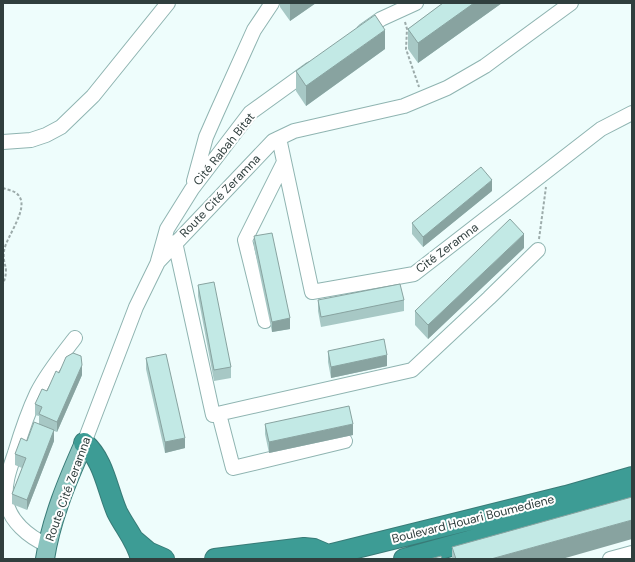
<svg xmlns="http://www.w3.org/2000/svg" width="635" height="562" viewBox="0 0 635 562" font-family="'DM Sans',sans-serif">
	<rect width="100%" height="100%" fill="#eefdfc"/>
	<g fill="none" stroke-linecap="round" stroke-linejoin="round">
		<defs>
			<path id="minor" d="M364,31L381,19L416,3
				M279,138L312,292L414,274L601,129L632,113
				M3,142L31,140L46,135L61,127L93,96L168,3
				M194,181L206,137L217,112L254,30L272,3
				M175,242L213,415L412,370L489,298L538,250
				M158,261L167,229L192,189L250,113L311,69
				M265,321L245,240L284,162
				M219,414L233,468L345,441
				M84,443L136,307L158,262L273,141L294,131L404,106L447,88L485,66L571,3
				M47,545C29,537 9,521 6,500C4,483 10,468 15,453C21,433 28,412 37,393C47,373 62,355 75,338
				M610,559L632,553"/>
			<path id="major" d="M45,559C51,519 68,479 84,443"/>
			<path id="highway" d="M84,443C104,460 107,489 117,512C125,528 137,541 141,559
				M135,541L148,552L164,559
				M215,559L304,548L314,549L328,555
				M312,559L566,496L632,477
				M404,559L632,496"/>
		</defs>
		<use href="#minor" stroke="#8fb4b1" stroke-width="16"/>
		<use href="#major" stroke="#387b77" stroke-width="20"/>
		<use href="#highway" stroke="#387b77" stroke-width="22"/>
		<path stroke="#9cabaa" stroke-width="2" stroke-dasharray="3 2" stroke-linecap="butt" d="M405,22L407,29L406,49L419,87
			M3,188C8,190 16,191 19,196C29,209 6,237 4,251C2,266 10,266 3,284
			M539,239L546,187"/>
		<use href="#minor" stroke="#fff" stroke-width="14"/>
		<use href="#major" stroke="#8bc4bf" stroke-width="18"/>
		<use href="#highway" stroke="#3d9c95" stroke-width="20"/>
	</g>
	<path fill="#a7c8c5" d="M280,3H316L290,21L280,7Z
		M443,3H502L418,63L408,49V29Z
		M385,49L306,106L296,91V71Z
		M492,191L423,247L412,234V223Z
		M254,236L290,329L272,332L254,247Z
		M524,248L428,339L415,325V311Z
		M198,285L231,367V378L214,381L198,296Z
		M318,300H404V311L321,327L318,311Z
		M328,351L387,366L331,378L328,362Z
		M146,358L185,448L165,453L146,369Z
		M59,373L82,375L57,432L54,431V441L27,510L12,504V494L22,468L15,465V454L27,441L39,424V416L35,415V404L47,391Z
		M265,424L353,435L269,453L265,434Z
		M452,547L562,559H452Z"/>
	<path fill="#88a3a0" d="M290,3H316L290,21Z
		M474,3H502L418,63V43Z
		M385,30V49L306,106V86Z
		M492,180V191L423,247V237Z
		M524,234V248L428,339V325Z
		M290,318V329L272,332V322Z
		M387,355V366L331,378V367Z
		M82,365V375L57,432V422Z
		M353,424V435L269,453V442Z
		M54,430V441L27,510V500Z
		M185,438V448L165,453V442Z
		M632,520V539L562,559H491Z"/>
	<path fill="#c2e9e5" stroke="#88a3a0" d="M443,3H474L418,43L408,29Z
		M375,15L385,30L306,86L296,71Z
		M481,167L492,180L423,237L412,223Z
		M510,219L524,234L428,325L415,311Z
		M272,233L290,318L272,322L254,236Z
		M214,282L231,367L214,370L198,285Z
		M400,284L404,300L321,317L318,300Z
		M384,339L387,355L331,367L328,351Z
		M73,353L81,356L82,365L57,422L39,414L42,407L35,404L42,389L47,391L56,371L59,373L66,357Z
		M166,354L185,438L165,442L146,358Z
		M349,406L353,424L269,442L265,424Z
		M34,422L54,430L27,500L12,494L26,458L15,454L21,438L27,441Z
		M632,497V520L491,559H456L452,547Z
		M441,556L442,559H430Z"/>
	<g text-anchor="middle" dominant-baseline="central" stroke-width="4" stroke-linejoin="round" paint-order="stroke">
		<g font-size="12" fill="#303f3e" stroke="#fff">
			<text transform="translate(224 149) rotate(-51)">Cité Rabah Bitat</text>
			<text transform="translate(220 196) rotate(-46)">Route Cité Zeramna</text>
			<text transform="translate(447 248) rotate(-37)">Cité Zeramna</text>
			<text transform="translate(68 489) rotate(-70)">Route Cité Zeramna</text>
			<text transform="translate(473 519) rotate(-14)">Boulevard Houari Boumediene</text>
		</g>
	</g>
	<rect width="635" height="562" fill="none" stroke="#303f3e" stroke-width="8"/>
</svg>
